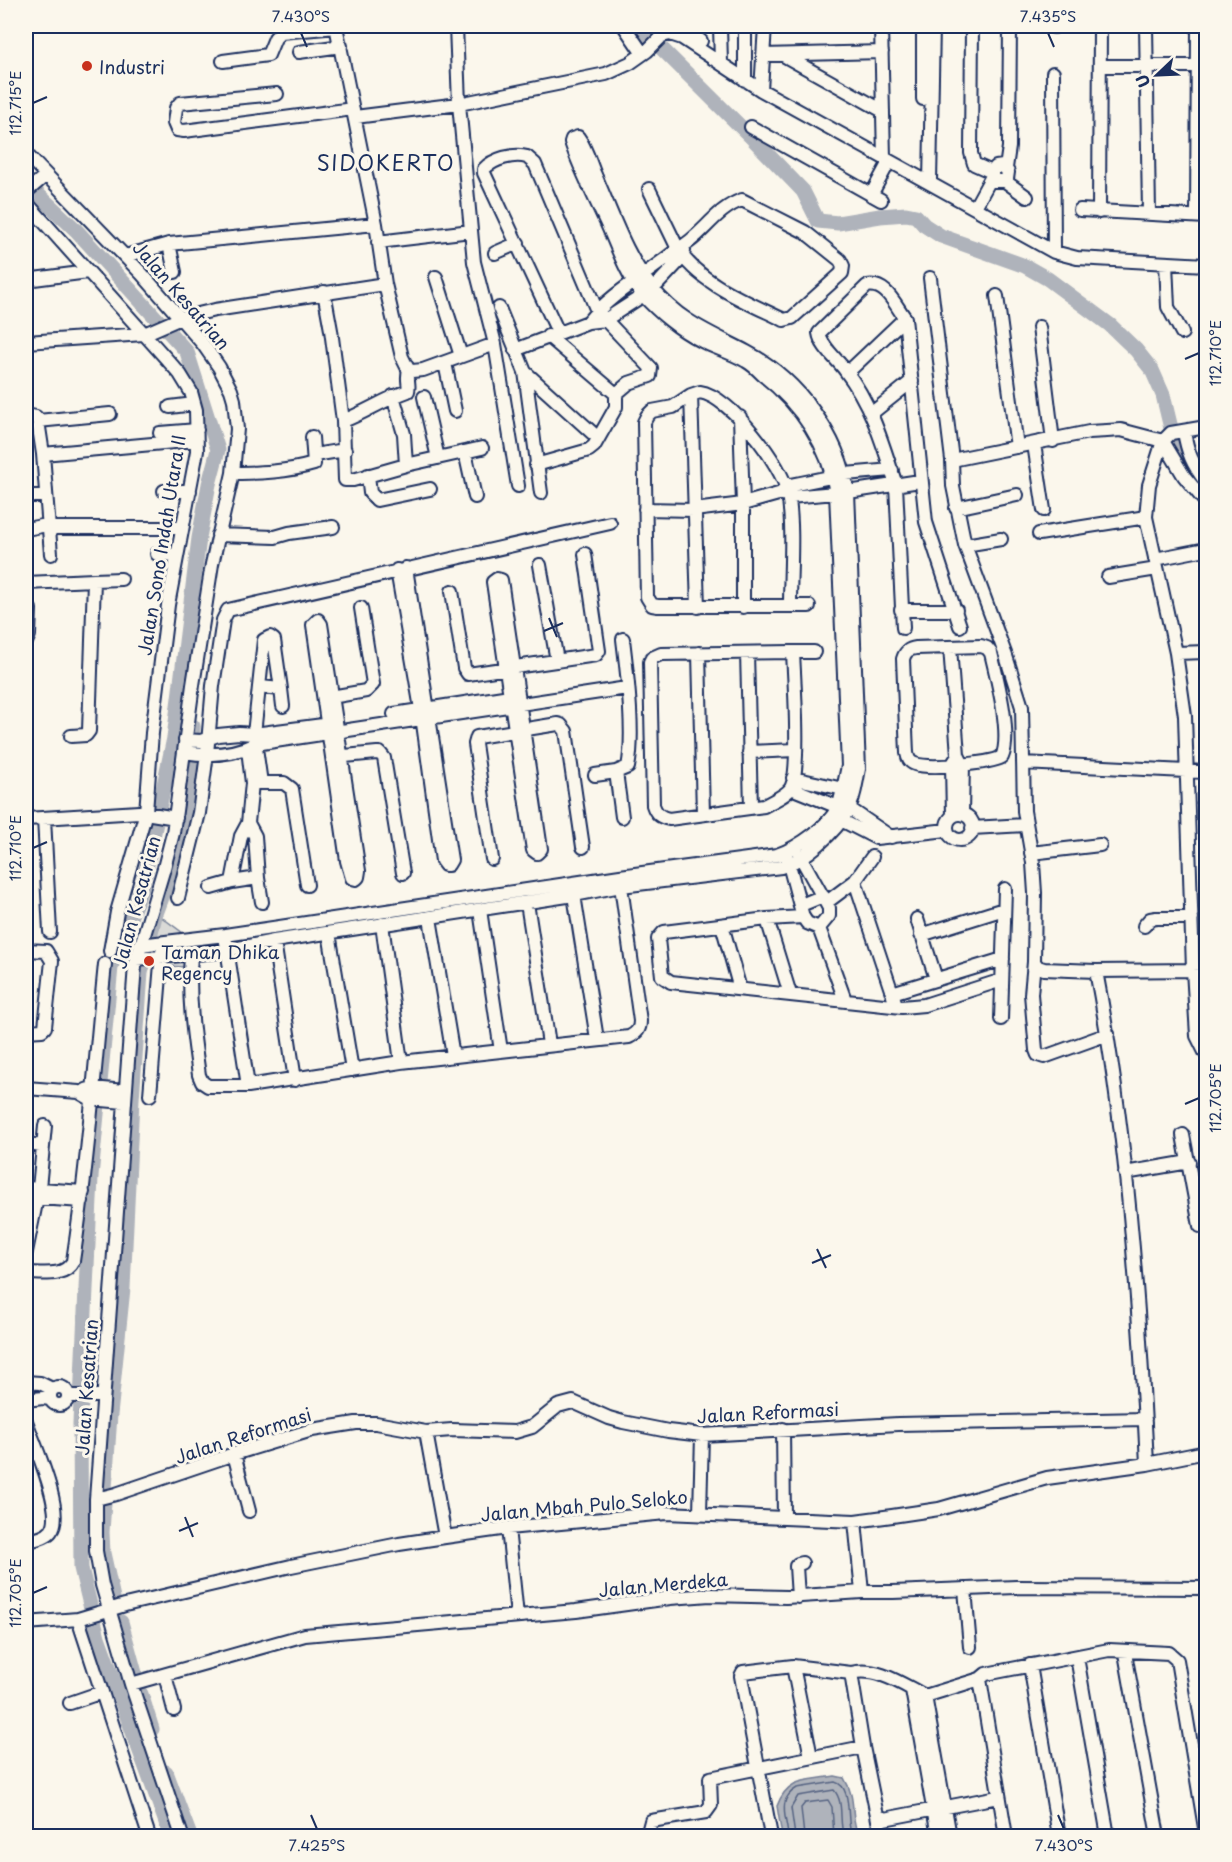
<svg xmlns="http://www.w3.org/2000/svg" width="1232" height="1862" viewBox="0 0 1232 1862" font-family="'Playpen Sans',sans-serif">
	<rect width="100%" height="100%" fill="#fbf7ec"/>
	<filter id="ink" filterUnits="userSpaceOnUse"><feTurbulence type="fractalNoise" baseFrequency=".0167" numOctaves="2"/><feDisplacementMap in="SourceGraphic" scale="12" xChannelSelector="R" yChannelSelector="G"/><feConvolveMatrix kernelMatrix="1 2 1 2 8 2 1 2 1" color-interpolation-filters="sRGB"/></filter>
	<g filter="url(#ink)">
		<path fill="#dadad7" stroke="#7a849a" stroke-width="1.5" d="M152,910L191,939V967L136,965Z"/>
		<path fill="#afb3bb" stroke="#747e96" stroke-width="1.5" d="M835,1776L844,1778C858,1800 849,1818 859,1836H782L777,1806C788,1776 808,1781 835,1776Z"/>
		<g fill="none" stroke-linecap="round" stroke-linejoin="round">
			<path stroke="#566483" stroke-width="1.5" d="M788,1836C787,1818 776,1800 797,1788L835,1782C854,1787 845,1823 852,1836
				M795,1836L791,1808L798,1796L834,1790C845,1803 838,1821 844,1836
				M804,1836L801,1808L805,1803L828,1800L832,1807L834,1836"/>
			<path stroke="#afb3bb" stroke-width="15" d="M639,26L753,139L803,191L818,221L838,223L880,216L906,214L916,216L924,225L941,236L1025,266L1048,279L1110,325L1136,350L1152,370L1163,395L1175,445L1180,455L1206,490
				M26,183L76,230L187,352L218,450L209,484L199,538L174,738L143,884L111,967L91,1177L80,1423L81,1568L98,1637L171,1836
				M113,1598L103,1553L102,1532L110,1415L123,1288L132,1099L141,973L155,916L182,844L191,770L193,726
				M121,1622L135,1673
				M141,1694L152,1729
				M166,1772L190,1836"/>
			<defs>
				<path id="minor" d="M336,26L376,224L385,284L402,357L408,369L412,371L423,370L495,344
					M456,26L459,104L474,262L495,344L518,486
					M624,26L643,54
					M720,26L721,63
					M745,26V80
					M881,26L884,158
					M923,26V99
					M972,26L971,153L974,164L992,172
					M1054,26V27
					M1146,26L1149,213
					M682,28L701,41
					M299,52L341,46
					M763,55L882,52
					M783,55L883,111
					M223,61L268,55L275,38L281,32L337,27
					M1100,66H1198
					M1053,73L1054,252
					M761,90L765,26
					M277,94L180,103L176,108L174,123L177,130L184,131L353,109
					M355,117L459,104L606,74L630,63L647,51L662,36L670,34L682,38L761,90L1054,252L1077,258L1206,265
					M751,127L881,200
					M26,154L142,274L203,344L219,367L231,390L234,400L237,429L233,473L212,564L193,685L173,833L164,868L135,965L96,1499V1551L102,1585L131,1684L182,1836
					M1006,168L1009,147L1010,26
					M1005,181L1007,179L1008,172L1003,166L996,167L992,172L995,181H1005L1027,197
					M930,182L933,26
					M26,192L46,175
					M871,195L889,162
					M26,202L180,374L191,392L196,410L197,451L168,605L152,733L146,812L117,912L110,951
					M975,207L992,176
					M1080,210L1206,217
					M1099,212L1100,26
					M1197,216L1198,26
					M378,242L471,231
					M169,244L175,272
					M495,253L518,243
					M125,256L169,244L376,224
					M1166,263L1168,307L1182,333
					M436,277L461,356
					M930,278L952,460
					M26,280L88,272
					M324,292L331,330L343,421L345,480H353L406,465L482,448
					M997,296L1017,447
					M499,308L525,372L541,493
					M588,322C612,292 648,274 678,249C702,237 715,209 742,200L805,232L840,260L843,266L842,273L792,318L784,320C749,303 698,283 678,249L649,189
					M1039,327L1053,441
					M548,336L616,394
					M26,342L144,334L181,318L215,310L385,284
					M515,350L588,322L605,320L653,289L683,257L684,250
					M445,363L455,411
					M525,372L598,438
					M847,373L905,318
					M700,392C730,396 783,466 788,494C794,527 790,573 790,606H658L652,605L647,597L644,422L647,416L652,411L673,407L691,395Z
					M691,395L698,607
					M393,396L404,434L406,465
					M424,397L438,458
					M170,407L194,404
					M872,413L912,381
					M26,415L36,417L38,421L43,454L51,554
					M740,417L743,504V607
					M38,421L110,414
					M343,421C366,412 385,399 408,391C410,385 406,379 409,370
					M1184,431C1187,452 1193,465 1206,482
					M160,433L197,430
					M1163,441L1149,485L1146,517L1176,653L1185,716L1193,970L1197,1036L1206,1054
					M1163,441L1184,476L1203,499
					M1034,444L1044,510
					M465,452L475,497
					M43,454L196,440
					M314,455L345,450
					M536,465L589,450L594,446L616,407V394L629,383L650,376L651,368L597,311L535,164L527,157C514,153 493,159 484,169V173L558,332
					M233,473C260,473 287,472 314,464L312,437
					M368,475L370,493L377,500L430,489
					M164,491H190
					M782,493L789,497L848,492L920,481
					M26,496H46
					M956,508L1017,495
					M645,509L694,510L743,504L782,493L786,486L845,474L892,470
					M48,528H182
					M26,529L47,525
					M1039,534L1146,517
					M218,535L275,537L289,533L333,527
					M965,545L1001,539
					M157,554L177,555
					M1155,559L1206,549
					M540,565L557,661
					M397,570L421,709L442,861L445,865H448L451,860L406,568
					M1108,577L1157,569
					M497,579L501,580L541,849L537,853L533,850L493,582Z
					M94,580L121,579
					M26,583L94,580L89,731L86,735L71,736
					M452,591L464,668L468,674L596,655L599,651L585,554
					M790,606H809
					M901,610H956
					M318,620L321,624L359,871L358,877L356,879L352,878L347,861L313,625Z
					M903,628L896,485C883,445 872,405 845,370C837,359 821,347 819,333L867,286C886,282 895,305 905,318L926,522L960,626
					M26,642L29,635L30,609
					M981,646L987,648L991,653C997,678 1012,735 1002,757C989,764 929,769 915,764C909,762 908,758 907,753L903,659C905,652 908,649 916,648Z
					M950,647L958,755L963,765L962,814
					M793,652C794,678 801,769 791,788C786,796 772,801 764,806L669,819C660,817 656,814 653,805L650,662L652,658L661,654Z
					M793,652H814
					M699,653L703,814
					M747,653L751,807
					M1176,653L1206,652
					M260,687L281,689L274,640L270,637L264,640L254,734L261,783
					M281,689L283,706
					M325,698L366,691L373,684L361,608
					M394,714L516,695
					M185,740L201,741L218,735L239,733L254,734L323,725
					M184,752C208,756 233,755 255,744L627,688
					M749,752L795,750
					M334,757L377,753H380L384,758L403,873
					M1023,763L1206,772
					M595,775L616,772
					M793,778L848,790
					M255,783H284L292,789L307,885
					M791,788L838,807L850,809L891,837
					M947 827a13 13 0 1 1 26 0a13 13 0 1 1-26 0Z
					M953,816L952,765L956,759
					M622,817L616,772L628,767C635,734 627,673 623,639
					M835,817L876,838L947,830
					M44,818L50,932
					M26,819L139,812L176,818
					M248,823L255,836L258,878L262,902
					M972,828L1025,825
					M1031,853L1100,845
					M787,857L803,917L807,923L819,928L829,916V908L799,854
					M492,859L475,744L477,737L558,724L561,725L566,731L583,847
					M855,881L896,1005
					M232,882L241,836L248,823L252,783L248,749
					M211,888L232,882L258,878
					M574,895L597,1039
					M178,898L199,813L207,754L213,686L223,620L228,610L610,523
					M827,902L855,881L872,857
					M527,903L549,1044
					M801,905L823,896
					M480,910L501,1051
					M803,917L767,919L664,932L658,939L662,976L671,982L902,1007L924,1005L1002,980
					M430,918L453,1056
					M767,919L790,994
					M917,919L936,979
					M382,924L401,1062
					M722,925L740,989
					M1144,926L1150,919L1156,918H1192
					M819,928L845,1000
					M329,933L352,1070
					M921,935L1004,909
					M274,941L295,1080
					M226,942L248,1086
					M26,950L46,951L52,961L45,1027L42,1030L26,1031
					M191,955C188,996 193,1034 199,1075L202,1082L208,1086H248L401,1062L629,1037C637,1033 640,1029 640,1021L620,879
					M136,959L218,952L274,941L574,895L621,886L781,867C805,860 836,832 848,810C855,798 856,782 859,769L848,492C839,435 798,379 747,352C711,333 680,322 653,289C626,257 612,213 595,175C590,163 586,148 578,137L572,139L571,142C580,169 594,196 606,222C617,246 626,274 643,295C658,312 680,330 700,340C714,348 731,352 746,361C752,364 758,370 763,375C800,404 829,446 836,493L848,766C845,779 843,792 839,804C832,825 797,848 777,855L620,876L225,935L140,945
					M1034,962L1031,994L1036,1050L1038,1055L1044,1057L1108,1034
					M1193,970L1096,971L1044,969L1038,967L1034,962L1035,893L1033,863L1024,811L1022,707L1006,656L965,545L953,486L952,460L1089,432L1107,431L1121,430L1163,441L1171,433L1206,427
					M1096,971C1127,1134 1139,1299 1147,1464
					M892,993L1003,959
					M1001,1019L1005,889
					M26,1088L79,1092L91,1099L124,1102
					M86,1090L92,1088L125,1091
					M150,1095L162,952
					M1183,1135L1200,1226
					M26,1144L43,1146
					M1125,1173L1189,1162
					M26,1188L83,1192
					M39,1188L45,1126
					M26,1197L82,1201
					M26,1252L37,1198
					M26,1273C41,1273 65,1278 73,1261C88,1163 95,1063 105,964
					M26,1382L40,1383L52,1389
					M50 1396a9 9 0 1 1 18 0a9 9 0 1 1-18 0Z
					M68,1396H103
					M26,1400L43,1398L50,1399
					M26,1421C33,1442 66,1513 51,1531C46,1538 33,1540 26,1541
					M783,1429L784,1518
					M426,1432L445,1537
					M234,1454L249,1511
					M96,1499L116,1494L234,1454L312,1430L356,1423H376L426,1432L452,1430L515,1432L532,1427L558,1406L573,1402L609,1418L623,1422L668,1431L702,1435L898,1424L1145,1419
					M700,1513L702,1435
					M855,1521L862,1592
					M508,1528L517,1616
					M965,1589L970,1647
					M798,1597L796,1566L798,1564L802,1563
					M78,1619L149,1836
					M26,1623L78,1619L125,1605L291,1566L399,1544L445,1537L508,1528L666,1513L855,1521L892,1516L939,1509L1047,1478L1147,1464L1206,1452
					M1125,1653L1158,1836
					M1077,1657L1108,1836
					M1030,1665L1059,1836
					M793,1666L811,1757
					M165,1675L174,1710
					M131,1684L305,1635L576,1611L670,1598L710,1595L786,1597L862,1592H893L1016,1587L1206,1588
					M912,1690L938,1836
					M925,1696L980,1679
					M70,1703L102,1692
					M863,1747L851,1673C877,1666 903,1685 925,1696L950,1836
					M877,1815L881,1836
					M647,1836L651,1821L706,1812L711,1805L710,1778L863,1747L877,1815L884,1819L998,1797
					M771,1836L741,1676L743,1672L793,1666L851,1673
					M1006,1836L980,1679L986,1674L1109,1650L1169,1653L1177,1660L1206,1834"/>
			</defs>
			<use href="#minor" stroke="#1b2f5e" stroke-width="16"/>
			<use href="#minor" stroke="#fbf7ec" stroke-width="12"/>
		</g>
	</g>
	<path fill="none" stroke="#1b2f5e" stroke-width="2" d="M301,33L307,47M1048,33L1054,47M33,103L47,97M1185,359L1199,353M549,618L557,637M544,631L563,623M33,848L47,842M1185,1104L1199,1098M817,1249L826,1268M812,1263L831,1255M185,1517L193,1537M179,1531L198,1523M33,1593L47,1587M311,1815L317,1829M1058,1815L1064,1829"/>
	<g fill="#c8321e" stroke="#fbf7ec" stroke-width="2">
		<circle cx="87" cy="66" r="6"/>
		<circle cx="149" cy="961" r="6"/>
	</g>
	<g text-anchor="middle" dominant-baseline="central" stroke-width="6" stroke-linejoin="round" paint-order="stroke">
		<g font-size="18" fill="#1b2f5e" stroke="#fbf7ec" text-anchor="start">
			<text x="99" y="66">Industri</text>
			<text x="161" y="951">Taman Dhika<tspan x="161" dy="21">Regency</tspan></text>
		</g>
		<g font-size="18" fill="#1b2f5e" stroke="#fbf7ec">
			<text transform="translate(182 295) rotate(49)">Jalan Kesatrian</text>
			<text transform="translate(161 545) rotate(-81)">Jalan Sono Indah Utara II</text>
			<text transform="translate(136 902) rotate(-75)">Jalan Kesatrian</text>
			<text transform="translate(86 1387) rotate(-86)">Jalan Kesatrian</text>
			<text transform="translate(768 1412) rotate(-3)">Jalan Reformasi</text>
			<text transform="translate(243 1435) rotate(-18)">Jalan Reformasi</text>
			<text transform="translate(584 1505) rotate(-5)">Jalan Mbah Pulo Seloko</text>
			<text transform="translate(663 1584) rotate(-5)">Jalan Merdeka</text>
		</g>
		<g font-size="21" letter-spacing="1.5" fill="#1b2f5e" stroke="#fbf7ec">
			<text x="386" y="162">SIDOKERTO</text>
		</g>
	</g>
	<rect width="1232" height="1862" fill="none" stroke="#fbf7ec" stroke-width="66"/>
	<g transform="translate(1157 75) rotate(247)" stroke="#fbf7ec" stroke-width="4.5" paint-order="stroke">
	<path d="M0-4.5L10 22L0 15L-10 22Z" fill="#1b2f5e"/>
	<text y="-9" font-size="16" font-weight="bold" text-anchor="middle" fill="#1b2f5e">U</text>
	</g>
	<rect x="33" y="33" width="1166" height="1796" fill="none" stroke="#1b2f5e" stroke-width="2"/>
	<g font-size="15" text-anchor="middle" fill="#1b2f5e">
		<text x="301" y="22">7.430°S</text>
		<text x="1048" y="22">7.435°S</text>
		<text transform="translate(16 103) rotate(-90)" y="5">112.715°E</text>
		<text transform="translate(1216 353) rotate(-90)" y="5">112.710°E</text>
		<text transform="translate(16 848) rotate(-90)" y="5">112.710°E</text>
		<text transform="translate(1216 1098) rotate(-90)" y="5">112.705°E</text>
		<text transform="translate(16 1593) rotate(-90)" y="5">112.705°E</text>
		<text x="317" y="1851">7.425°S</text>
		<text x="1064" y="1851">7.430°S</text>
	</g>
</svg>
